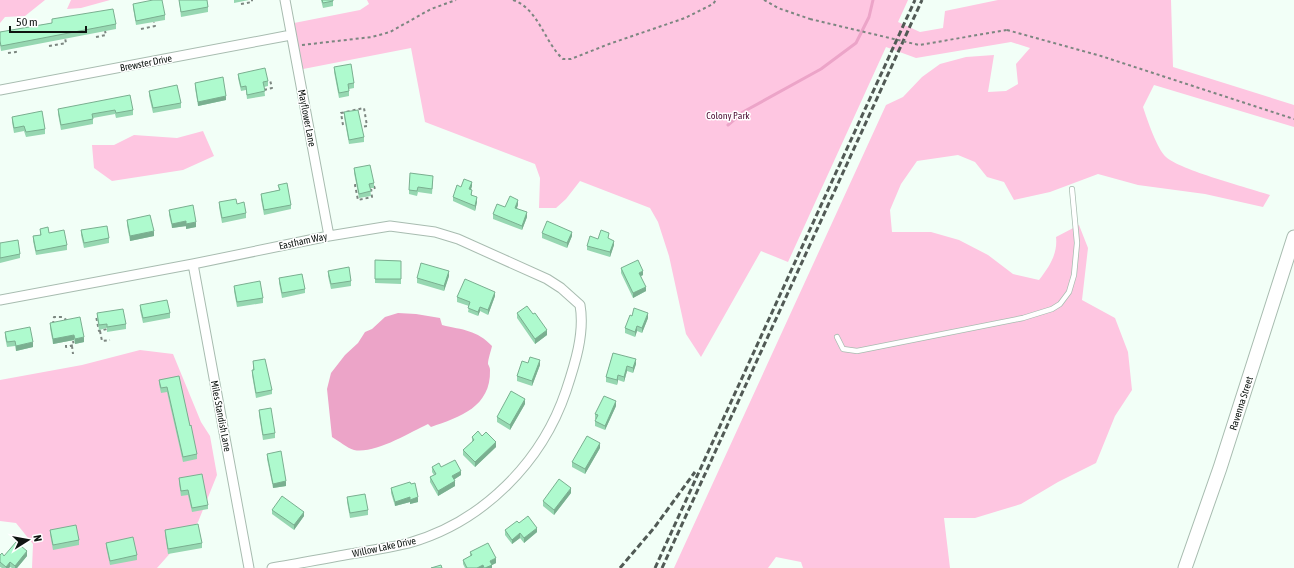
<svg xmlns="http://www.w3.org/2000/svg" width="1294" height="568" viewBox="0 0 1294 568" font-family="'Asap Condensed',sans-serif">
	<rect width="100%" height="100%" fill="#f2fff7"/>
	<path fill="#fec6e1" d="M0,0H45L25,16L5,17L0,23Z
		M71,0H110L81,8L67,9Z
		M367,0H908L898,22L920,32L943,28L945,11L998,0H1171L1173,67L1294,105V127L1154,85L1143,107C1147,119 1157,149 1166,157C1180,170 1249,188 1270,195L1263,207L1205,194L1138,185L1098,174L1050,192L1014,200L1004,182L987,177L975,162L958,155L917,161L901,184L890,210L892,232H931L959,240L988,255L1013,274L1039,280C1049,267 1058,254 1056,237L1079,225L1088,248L1082,300L1115,318L1128,352L1132,390L1115,416L1096,463L1058,482L1021,504L975,518H944L950,568H803L801,562L776,557L768,568H674L886,105L903,97L922,77L940,64L966,57L994,55L988,92L1006,91L1018,84L1016,64L1030,48L1011,42L916,58L886,47L788,262L761,251L701,357L686,334L669,256L658,222L650,208L580,181L566,199L556,208H539L540,178L535,164L425,122L411,48L298,70L289,24L360,10L369,4Z
		M203,131L214,156L183,170L112,181L94,168L92,145H114L134,135L177,138Z
		M140,350L173,354L201,422L210,436L217,475L198,522L157,568H32L33,544L16,523L0,521V380L82,365Z"/>
	<path fill="#eca4c8" d="M398,313L416,314L440,318L442,325C463,330 477,330 492,346C491,351 488,359 488,364C489,366 490,368 490,370C491,407 460,417 431,427L428,424C409,433 375,454 354,450C347,448 339,441 332,437L327,389L331,373L345,355L358,343L365,332L372,329L385,317Z"/>
	<g fill="none" stroke-linecap="round" stroke-linejoin="round">
		<path stroke="#eca4c8" stroke-width="3" d="M728,125L743,112L821,69L856,43L869,17L873,0"/>
		<defs>
			<path id="lane" d="M837,337L843,349L857,351L1023,318L1052,309L1060,304L1069,292L1074,275L1077,243L1072,189"/>
			<path id="street" d="M285,0L329,236
				M0,90L291,35
				M193,264L249,568
				M0,300L193,264L329,236L390,226L435,232L458,239L547,279L561,288L580,305C585,333 575,364 566,391C542,462 483,522 409,543C394,547 377,549 362,552C332,557 302,563 272,568"/>
			<g id="secondary">
				<path id="s1" d="M1185,568L1220,468L1294,237"/>
			</g>
		</defs>
		<use href="#lane" stroke="#a8bcb0" stroke-width="6"/>
		<use href="#street" stroke="#a8bcb0" stroke-width="11"/>
		<use href="#secondary" stroke="#a8bcb0" stroke-width="15"/>
		<path stroke="#7c8680" stroke-width="2" stroke-dasharray="3 3" stroke-linecap="butt" d="M513,0C539,9 544,42 563,59H571L609,44L685,18L713,4L716,0
			M764,0L778,8L810,19
			M241,4L252,2V0
			M141,29L155,26L154,22
			M1007,30L1101,56L1294,119
			M96,37L106,35L105,31
			M302,45L372,37L390,32L431,9L456,0
			M49,46L66,43L65,38
			M8,53L16,52L15,49
			M264,90L272,88L270,80
			M343,125L341,113L364,108L367,126L361,127
			M356,185H355L358,200L372,197L371,190L375,189L373,183
			M100,316H96L99,331L107,329
			M53,324L54,317H62L68,321
			M100,331L102,341L110,340
			M66,345V347L74,345L73,341
			M72,346L73,354"/>
		<use href="#lane" stroke="#fff" stroke-width="4.5"/>
		<use href="#street" stroke="#fff" stroke-width="9"/>
		<use href="#secondary" stroke="#fff" stroke-width="13"/>
		<path stroke="#515a55" stroke-width="3" stroke-dasharray="6 3" stroke-linecap="butt" d="M620,568L654,528L695,472
			M655,568L915,0
			M662,568L922,0"/>
		<path stroke="#7c8680" stroke-width="2" stroke-dasharray="3 3" stroke-linecap="butt" d="M810,19L919,45L1007,30"/>
	</g>
	<path fill="#96d7b1" d="M179,0H207L208,7V12L181,17Z
		M234,0H249L234,3Z
		M321,0H333V6L323,8Z
		M133,4L165,15V20L136,25L133,8Z
		M52,19L116,24V29L1,51L0,45V32L52,23Z
		M334,67L354,83V88L349,89V96L339,98L334,72Z
		M238,74L268,81V86L264,87L265,96L247,99L246,90L241,91L238,78Z
		M195,83L226,100L198,106L195,88Z
		M149,91L181,103V108L153,113L149,96Z
		M58,109L133,110V115L116,118L115,114L93,118V124L61,130L58,114Z
		M344,112L364,137V142L349,144L344,117Z
		M12,117L45,129V134L26,137L24,131L14,133L12,122Z
		M354,168L374,183V188H370L371,196L359,198L354,173Z
		M433,181L432,194L418,192L417,196L409,194V190Z
		M278,185L291,205V209L264,215L261,199V194L279,190Z
		M472,186L471,190L472,195L477,202L475,211L453,201V197L461,187Z
		M219,202L237,204L246,213V218L222,223L219,207Z
		M518,205L517,208L527,217L522,230L493,219V214L505,207Z
		M169,210L196,227L186,229V226L172,228L169,215Z
		M127,220L154,236L130,241L127,225Z
		M40,229L49,233L67,245V250L36,255L33,241V236L40,235Z
		M81,230L109,238V243L84,248L81,235Z
		M542,233L572,236L567,248L542,238Z
		M609,238V239L614,245L610,257L587,250V246L598,239Z
		M0,243L20,254V258L0,263Z
		M375,260L401,261V284L375,283Z
		M621,268L643,275L641,276L646,291L633,298L621,273Z
		M328,271L351,281V286L331,289L328,276Z
		M449,276L444,291L417,283V278Z
		M279,278L305,289V293L282,298L279,283Z
		M234,286L263,298V303L237,307L234,291Z
		M495,296L488,315L480,311L478,316L468,312L469,306L457,302V297Z
		M140,305L170,313V318L143,323L140,310Z
		M97,313L126,324V329L107,332V328L99,330L97,317Z
		M517,313L547,335L535,344L517,318Z
		M648,318L642,333L637,331L635,337L625,333V328Z
		M50,323L84,342L75,344L74,340L53,344L50,328Z
		M5,332L33,347L16,351L15,346L7,347L5,337Z
		M613,353L636,364L633,373L627,371L624,382L618,380L617,385L606,382V377Z
		M253,361L272,390V394L256,398L252,375V370H253Z
		M528,363L540,365L532,386L517,381V376Z
		M179,376L190,426L197,454V459L183,462L167,392L161,393L159,384V380Z
		M525,404L510,430L497,422V417Z
		M616,406L605,430L595,426V421L596,419H595V414Z
		M259,410L275,433V438L263,440L259,415Z
		M482,436L496,447L475,467L463,455V450L472,442V437Z
		M600,448L585,474L572,467V462Z
		M267,454L286,486L273,488L267,459Z
		M432,467H441L461,475L454,479L455,486L438,496L430,482V477L434,475L432,472Z
		M179,478L208,505V509L192,512L188,495L181,496L179,483Z
		M411,484L418,502L410,504V502L395,506L391,493V488Z
		M571,493L554,515L543,506V501Z
		M347,497L368,510V515L350,518L347,502Z
		M272,510L304,516L294,530L272,514Z
		M519,523L537,532L524,543L520,538L512,544L505,535V530Z
		M50,530L79,540V545L53,550L50,534Z
		M165,530L202,543V548L168,554L165,535Z
		M106,543L137,555V560L110,565L106,547Z
		M470,552L496,563L492,565V568H465L463,564V560L470,556Z
		M0,555L4,556H27L17,568H12L10,567L9,568H2L0,567Z"/>
	<path fill="#7aaf90" d="M226,96V100L198,106V102Z
		M472,182V186L469,194V189Z
		M477,197V202L475,211V206Z
		M518,200V205L515,212V208Z
		M527,212V217L522,230V226Z
		M186,221V226L172,228V224Z
		M196,222V227L186,229V224Z
		M154,231V236L130,241V236Z
		M572,232V236L567,248V243Z
		M614,241V245L610,257V252Z
		M449,271V276L444,291V286Z
		M643,271V275L639,277V273Z
		M646,287V291L633,298V293Z
		M495,292V296L488,315V310Z
		M480,307V311L478,316V312Z
		M648,313V318L642,333V328Z
		M637,326V331L635,337V332Z
		M547,330V335L535,344V339Z
		M74,335V340L53,344V339Z
		M84,337V342L75,344V339Z
		M33,342V347L16,351V346Z
		M636,359V364L633,373V368Z
		M540,360V365L532,386V381Z
		M627,366V371L624,382V377Z
		M618,375V380L617,385V380Z
		M525,399V404L510,430V425Z
		M616,401V406L605,430V426Z
		M496,442V447L475,467V462Z
		M600,443V448L585,474V469Z
		M461,471V475L452,481V476Z
		M286,481V486L273,488V484Z
		M455,481V486L438,496V491Z
		M571,488V493L554,515V510Z
		M410,497V502L395,506V502Z
		M418,497V502L410,504V500Z
		M304,512V516L294,530V525Z
		M537,528V532L524,543V538Z
		M520,533V538L512,544V540Z
		M27,551V556L17,568H15V566Z
		M496,558V563L492,565V568H485L490,561Z
		M10,562V567L9,568H6V567Z
		M483,565V568H477Z"/>
	<path fill="#aeface" stroke="#7aaf90" d="M153,0H162L165,15L136,21L133,4Z
		M179,0H207L208,7L181,12Z
		M322,0H333V1L323,3Z
		M113,9L116,24L1,46L0,41V32L52,23V19Z
		M351,64L354,83L348,84L349,91L339,93L334,67Z
		M265,68L268,81L263,82L265,91L247,95L246,86L241,87L238,74Z
		M223,77L226,96L198,102L195,83Z
		M177,85L181,103L153,108L149,91Z
		M130,95L133,110L116,113L115,110L92,114L93,119L61,125L58,109Z
		M358,110L364,137L349,140L344,112Z
		M42,111L45,129L26,132L24,126L14,128L12,117Z
		M370,165L374,183L369,184L371,191L359,194L354,168Z
		M410,173L433,176L432,189L418,187L417,191L409,190Z
		M464,179L472,182L469,189L472,190L471,195L477,197L475,206L453,197L457,185L461,187Z
		M287,183L291,205L264,210L261,194L280,190L278,185Z
		M510,196L518,200L515,208L527,212L522,226L493,214L497,204L505,207Z
		M236,199L237,204L244,202L246,213L222,218L219,202Z
		M193,205L196,222L186,224V221L172,224L169,210Z
		M150,215L154,231L130,236L127,220Z
		M547,221L572,232L567,243L542,233Z
		M107,226L109,238L84,243L81,230Z
		M48,227L49,233L64,230L67,245L36,251L33,236L41,235L40,229Z
		M601,230L609,233L608,238L614,241L610,252L587,246L590,236L598,239Z
		M18,240L20,254L0,258V243Z
		M375,260L401,261V279H375Z
		M638,260L643,271L639,273L646,287L633,293L621,268Z
		M421,263L449,271L444,286L417,278Z
		M349,267L351,281L331,284L328,271Z
		M302,274L305,289L282,293L279,278Z
		M465,279L495,292L488,310L480,307L478,312L468,308L470,302L457,297Z
		M260,281L263,298L237,302L234,286Z
		M167,300L170,313L143,318L140,305Z
		M527,306L533,314L535,313L547,330L535,339L517,313Z
		M634,308L648,313L642,328L637,326L635,332L625,328L630,315L632,316Z
		M123,309L126,324L107,327V324L99,325L97,313Z
		M80,317L84,337L75,339L74,335L53,339L50,323Z
		M30,327L33,342L16,346L15,341L7,342L5,332Z
		M613,353L636,359L633,368L627,366L624,377L618,375L617,380L606,377Z
		M530,357L540,360L532,381L517,376L522,361L528,363Z
		M265,359L272,390L256,393L252,370H254L253,361Z
		M179,376L190,426L191,425L197,454L183,457L167,387L161,388L159,380Z
		M511,391L525,399L510,425L497,417Z
		M604,396L616,401L605,426L595,421L598,415L595,414Z
		M271,408L275,433L263,435L259,410Z
		M478,431L482,436L486,432L496,442L475,462L463,450L474,440L472,437Z
		M587,436L600,443L585,469L572,462Z
		M281,451L286,481L273,484L267,454Z
		M455,460L461,471L452,476L455,481L438,491L430,477L436,474L432,467L439,463L441,467Z
		M202,474L208,505L192,508L188,490L181,491L179,478Z
		M559,479L571,488L554,510L543,501Z
		M410,482L411,484L415,483L418,497L410,500V497L395,502L391,488Z
		M365,494L368,510L350,513L347,497Z
		M282,496L304,512L294,525L272,510Z
		M528,516L537,528L524,538L520,533L512,540L505,530L517,521L519,523Z
		M198,524L202,543L168,549L165,530Z
		M76,525L79,540L53,545L50,530Z
		M133,537L137,555L110,561L106,543Z
		M16,542L27,551L15,566L10,562L6,567L0,562V555L2,553L4,556Z
		M488,543L496,558L490,561L492,565L485,568H484L483,565L477,568H467L463,560L472,555L470,552Z
		M441,565L442,568H431Z"/>
	<g text-anchor="middle" dominant-baseline="central" stroke-width="3" stroke-linejoin="round" paint-order="stroke">
		<g font-size="10" fill="#0e1511" stroke="#fff">
			<text transform="translate(146 63) rotate(-11)">Brewster Drive</text>
			<text transform="translate(307 118) rotate(79)">Mayflower Lane</text>
			<text transform="translate(303 241) rotate(-12)">Eastham Way</text>
			<text stroke="none"><textPath href="#s1" startOffset="174">Ravenna Street</textPath></text>
			<text transform="translate(221 416) rotate(79)">Miles Standish Lane</text>
			<text transform="translate(384 547) rotate(-12)">Willow Lake Drive</text>
		</g>
		<g font-size="10" fill="#4b0d33" stroke="#fff">
			<text x="728" y="115">Colony Park</text>
		</g>
	</g>
	<g transform="translate(28 540) rotate(79)" stroke="#ffffff" stroke-width="3" paint-order="stroke">
	<path d="M0-3L7 15L0 10L-7 15Z" fill="#0e1511"/>
	<text y="-6" font-size="11" font-weight="bold" text-anchor="middle" fill="#0e1511">N</text>
	</g>
	<path d="M10 26v6h76v-6" fill="none" stroke="#0e1511" stroke-width="2"/>
	<text x="16" y="26" font-size="12" fill="#0e1511" stroke="#ffffff" stroke-width="3" paint-order="stroke">50 m</text>
</svg>
